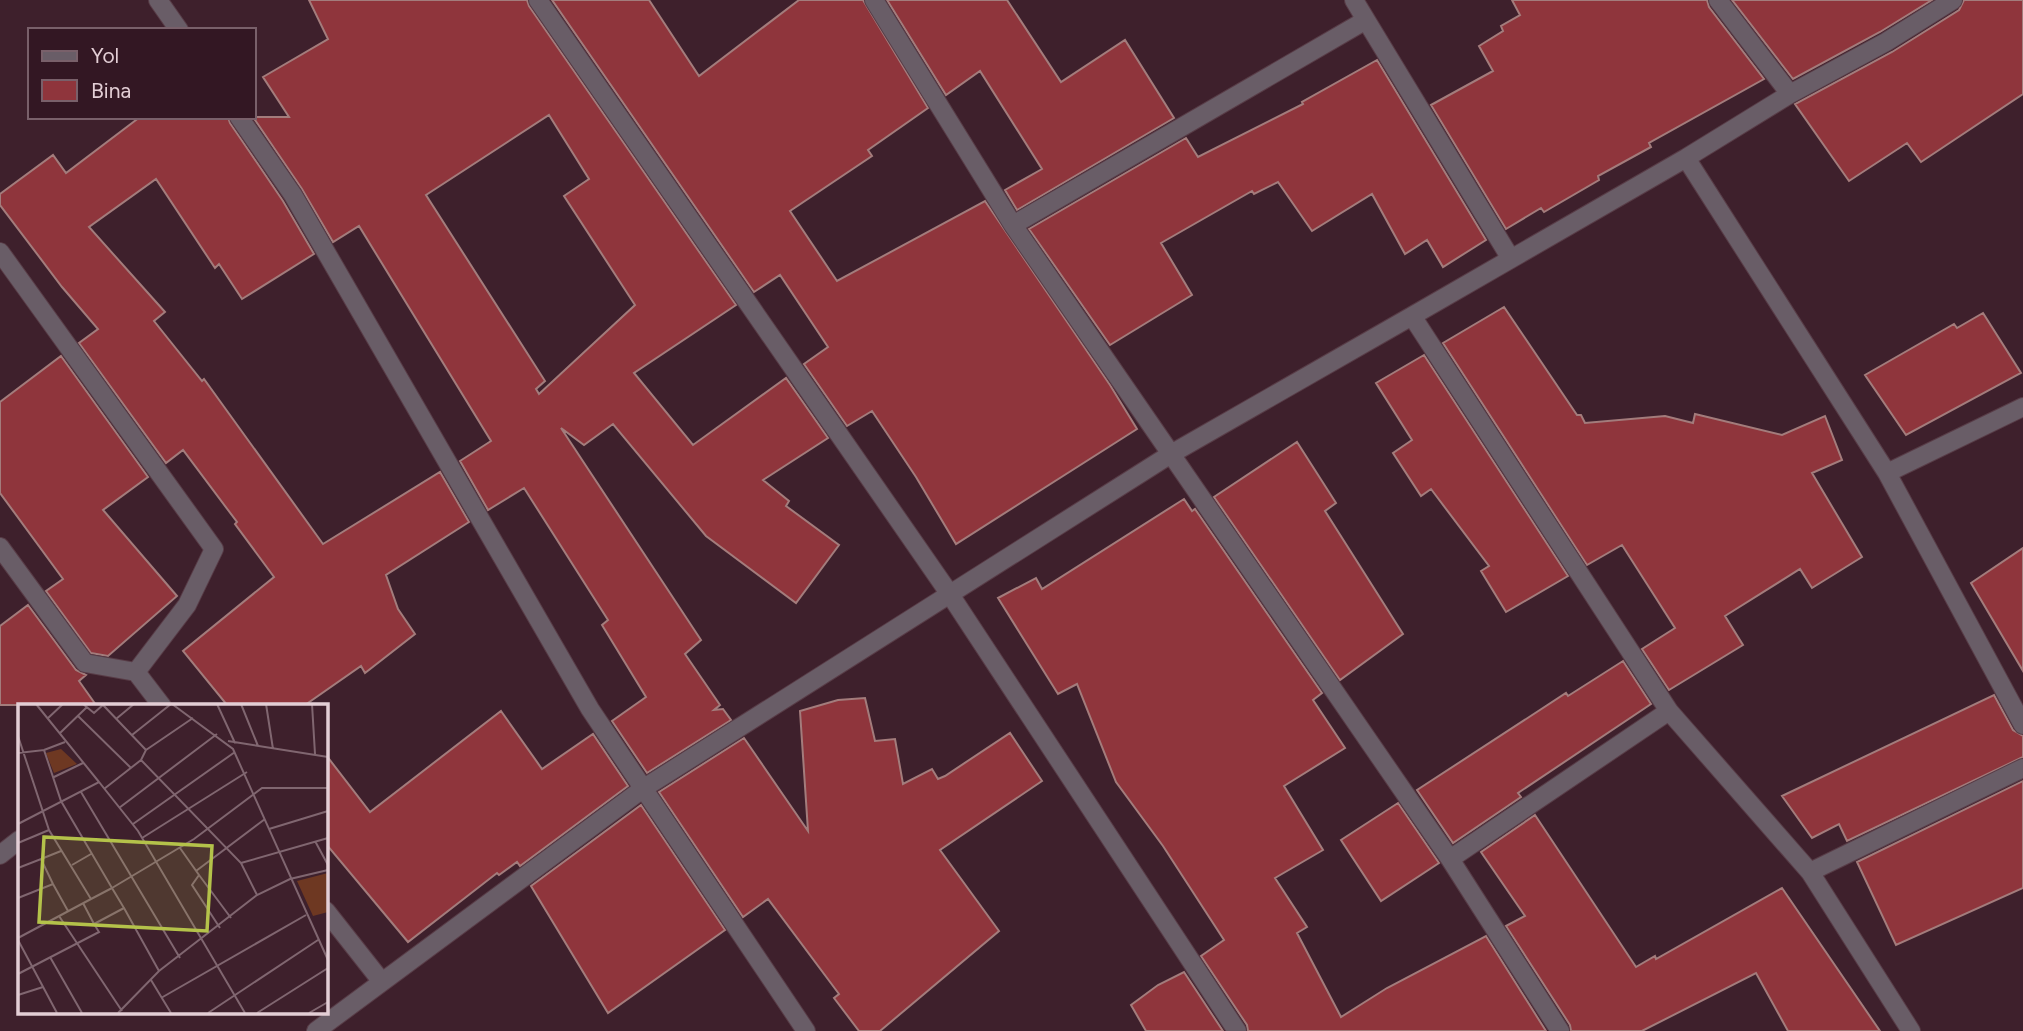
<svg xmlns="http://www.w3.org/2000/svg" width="2023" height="1031" viewBox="0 0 2023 1031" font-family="Figtree,sans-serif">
	<rect width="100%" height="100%" fill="#3e202c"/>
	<path fill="#8f353c" stroke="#a37c7c" stroke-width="2" fill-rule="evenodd" d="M309,0H527L529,6L736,305L634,373L693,445L786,378L828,438L763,480L789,501L786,506L839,545L796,603L706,536L613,424L584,445L561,428L701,640L685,654L720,705L714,710L723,709L731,720L647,773L612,721L646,697L602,625L608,620L524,488L488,510L460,461L491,441L359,226L333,242L302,189L253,117H289L263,77L328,39ZM549,115L589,179L564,196L635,305L539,394L536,389L545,381L426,195Z
		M552,0H649L699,76L799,0H863L928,108L868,150L872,156L790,211L837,281L985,201L1110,385L1137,429L956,544L916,477L872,411L847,426L804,364L828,347L780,275L754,292Z
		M887,0H1007L1061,82L1125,40L1174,118L1017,210L1005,190L1042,169L980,71L946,95Z
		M1512,0H1707L1709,7L1764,79L1649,143L1651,147L1598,176L1599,180L1544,212L1541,208L1506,229L1431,105L1493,71L1479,46L1503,31L1501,26L1520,15Z
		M1732,0H1932L1880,32L1793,79Z
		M1964,0H2023V94L1921,162L1907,143L1849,181L1795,104L1892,52L1959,10Z
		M1377,60L1486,240L1443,267L1427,240L1405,254L1372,194L1312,231L1278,182L1254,194L1252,191L1161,243L1192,295L1110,345L1029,229L1186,138L1198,157L1303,104L1302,102Z
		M140,117H228L230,123L283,201L314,254L242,299L219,264L215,268L156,179L89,227L165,312L154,321L202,381L204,379L323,544L440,472L469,522L386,575L398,609L415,634L365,673L361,666L305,705H227L183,651L274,577L235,524L237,522L183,450L166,463L79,343L98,329L62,287L0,205V194L53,155L66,173Z
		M1504,307L1577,415H1581L1585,423L1665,416L1693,423L1695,414L1782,435L1825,416L1842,460L1812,473L1862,557L1812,588L1800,569L1725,616L1743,645L1669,690L1642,649L1675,628L1622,545L1587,565L1443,343Z
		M1983,313L2021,373L1906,435L1865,375L1954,324L1957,328Z
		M1424,355L1568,576L1506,612L1481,571L1489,566L1431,489L1421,496L1393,453L1412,440L1376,383Z
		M61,356L148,477L103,510L177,596L108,656L91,653L46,591L63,579L0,493V402Z
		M1297,442L1336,503L1325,511L1403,634L1340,680L1214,497Z
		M1184,499L1192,511L1195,509L1322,693L1313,700L1345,748L1284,786L1323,850L1275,878L1307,927L1297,933L1341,1017L1387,988L1486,936L1546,1031H1248L1247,1025L1201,956L1224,940L1163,846L1116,782L1077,684L1058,694L998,598L1036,578L1042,589Z
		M2023,548V671L1971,583Z
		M28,605L76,670L86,675L79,681L96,705H0V626Z
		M1623,661L1651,704L1518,793L1521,797L1453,843L1417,790L1566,693L1568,696Z
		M1994,695L2013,730L2023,736V757L1847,841L1839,824L1812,838L1782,796Z
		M865,698L875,741L895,739L903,784L932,769L938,779L945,776L1010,733L1042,781L940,850L999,931L880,1031H859L834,998L839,994L768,899L743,917L659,792L744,738L808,831L800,711L838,700Z
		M501,711L542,769L593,734L628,786L520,866L517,862L499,875L497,873L408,942L326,844V755L370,812Z
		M2023,781V888L1896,945L1857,862Z
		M1398,803L1439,863L1381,901L1341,840Z
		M641,805L725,930L608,1013L531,886Z
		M1535,815L1636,967L1655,956L1656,959L1782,888L1880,1031H1788L1756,973L1642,1031H1571L1570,1025L1506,926L1525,916L1481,852Z
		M1184,972L1223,1031H1146L1131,1005L1158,985Z"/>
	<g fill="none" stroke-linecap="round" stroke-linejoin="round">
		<defs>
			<path id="minor" d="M158,0L179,30
				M538,0L949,593L1237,1031
				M874,0L1013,225
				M1718,0L1790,94
				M1366,20L1511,259
				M239,117L293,195L590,709L806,1031
				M1686,158L1887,473L2023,407
				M0,252L214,549L187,605L136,672L162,706
				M1412,316L1171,454L1450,859L1560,1031
				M1887,473L2023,725
				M0,547L85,663L136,672
				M0,855L19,840
				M1450,859L1669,711
				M1810,872L2023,768
				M326,911L382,982
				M316,1031L644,788L1171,454L1013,225L1366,20L1354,0
				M1911,1031L1810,872L1669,711L1412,316L1686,158L1790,94L1886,42L1953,0"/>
		</defs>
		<use href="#minor" stroke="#583c47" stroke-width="20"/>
		<use href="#minor" stroke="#695d67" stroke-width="18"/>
	</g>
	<g transform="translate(18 704)">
		<rect width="310" height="310" fill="#3e202c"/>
		<path d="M43,45L59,60L36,69L28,49ZM310,169V208L295,212L279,177Z" fill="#6e3822"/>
		<path fill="none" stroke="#806670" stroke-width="2" d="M18,0L81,78M65,0L76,9L85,1L128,46L123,56L223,159L239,191M154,0L215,45L310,256M199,0L217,39M223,0L240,42M248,0L255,45M294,0L297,50M60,12L113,64M29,15L45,0M98,15L116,0M41,30L69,3M114,31L153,0M0,32L31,126L73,195L0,234M210,37L310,53M26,46L47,38M128,46L175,14M0,49L26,46L43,97L94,184L73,195M36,73L65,59M86,85L123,56M63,88L162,254M101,104L199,30M0,120L81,78L120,127L227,309M115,120L217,48M251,125L310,107M124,134L229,68M297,137L310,161M0,139L31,126M162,144L181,171L174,181L202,224M23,155L43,147M223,159L310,134M54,161L73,150M0,164L23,155L35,180M178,167L247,115M181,171L213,214M0,194L35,180L50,207M65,199L76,220M106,204L141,267M41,212L104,307M0,236L39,309M32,253L64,309M0,270L81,228L76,220L106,204L94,184L176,135L244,84H310M133,276L153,309M0,291L25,283M143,294L288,211M100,309L141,267L239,191L272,175L310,166M190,309L300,236M239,309L310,264M291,309L310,298"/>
		<path fill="#b4c24a" fill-opacity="0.15" stroke="#b4c24a" stroke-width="3.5" d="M26,133L194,142L189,227L21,218Z"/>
		<rect width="310" height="310" fill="none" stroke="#e3ced5" stroke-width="3.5"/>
	</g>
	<rect x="28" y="28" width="228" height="91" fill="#331723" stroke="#79606a" stroke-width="2"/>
	<rect x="42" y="51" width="35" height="10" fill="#695d67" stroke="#79606a" stroke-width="2"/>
	<text x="91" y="63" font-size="21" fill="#e3ced5">Yol</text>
	<rect x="42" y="80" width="35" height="21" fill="#8f353c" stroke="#79606a" stroke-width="2"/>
	<text x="91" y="98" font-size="21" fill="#e3ced5">Bina</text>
</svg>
